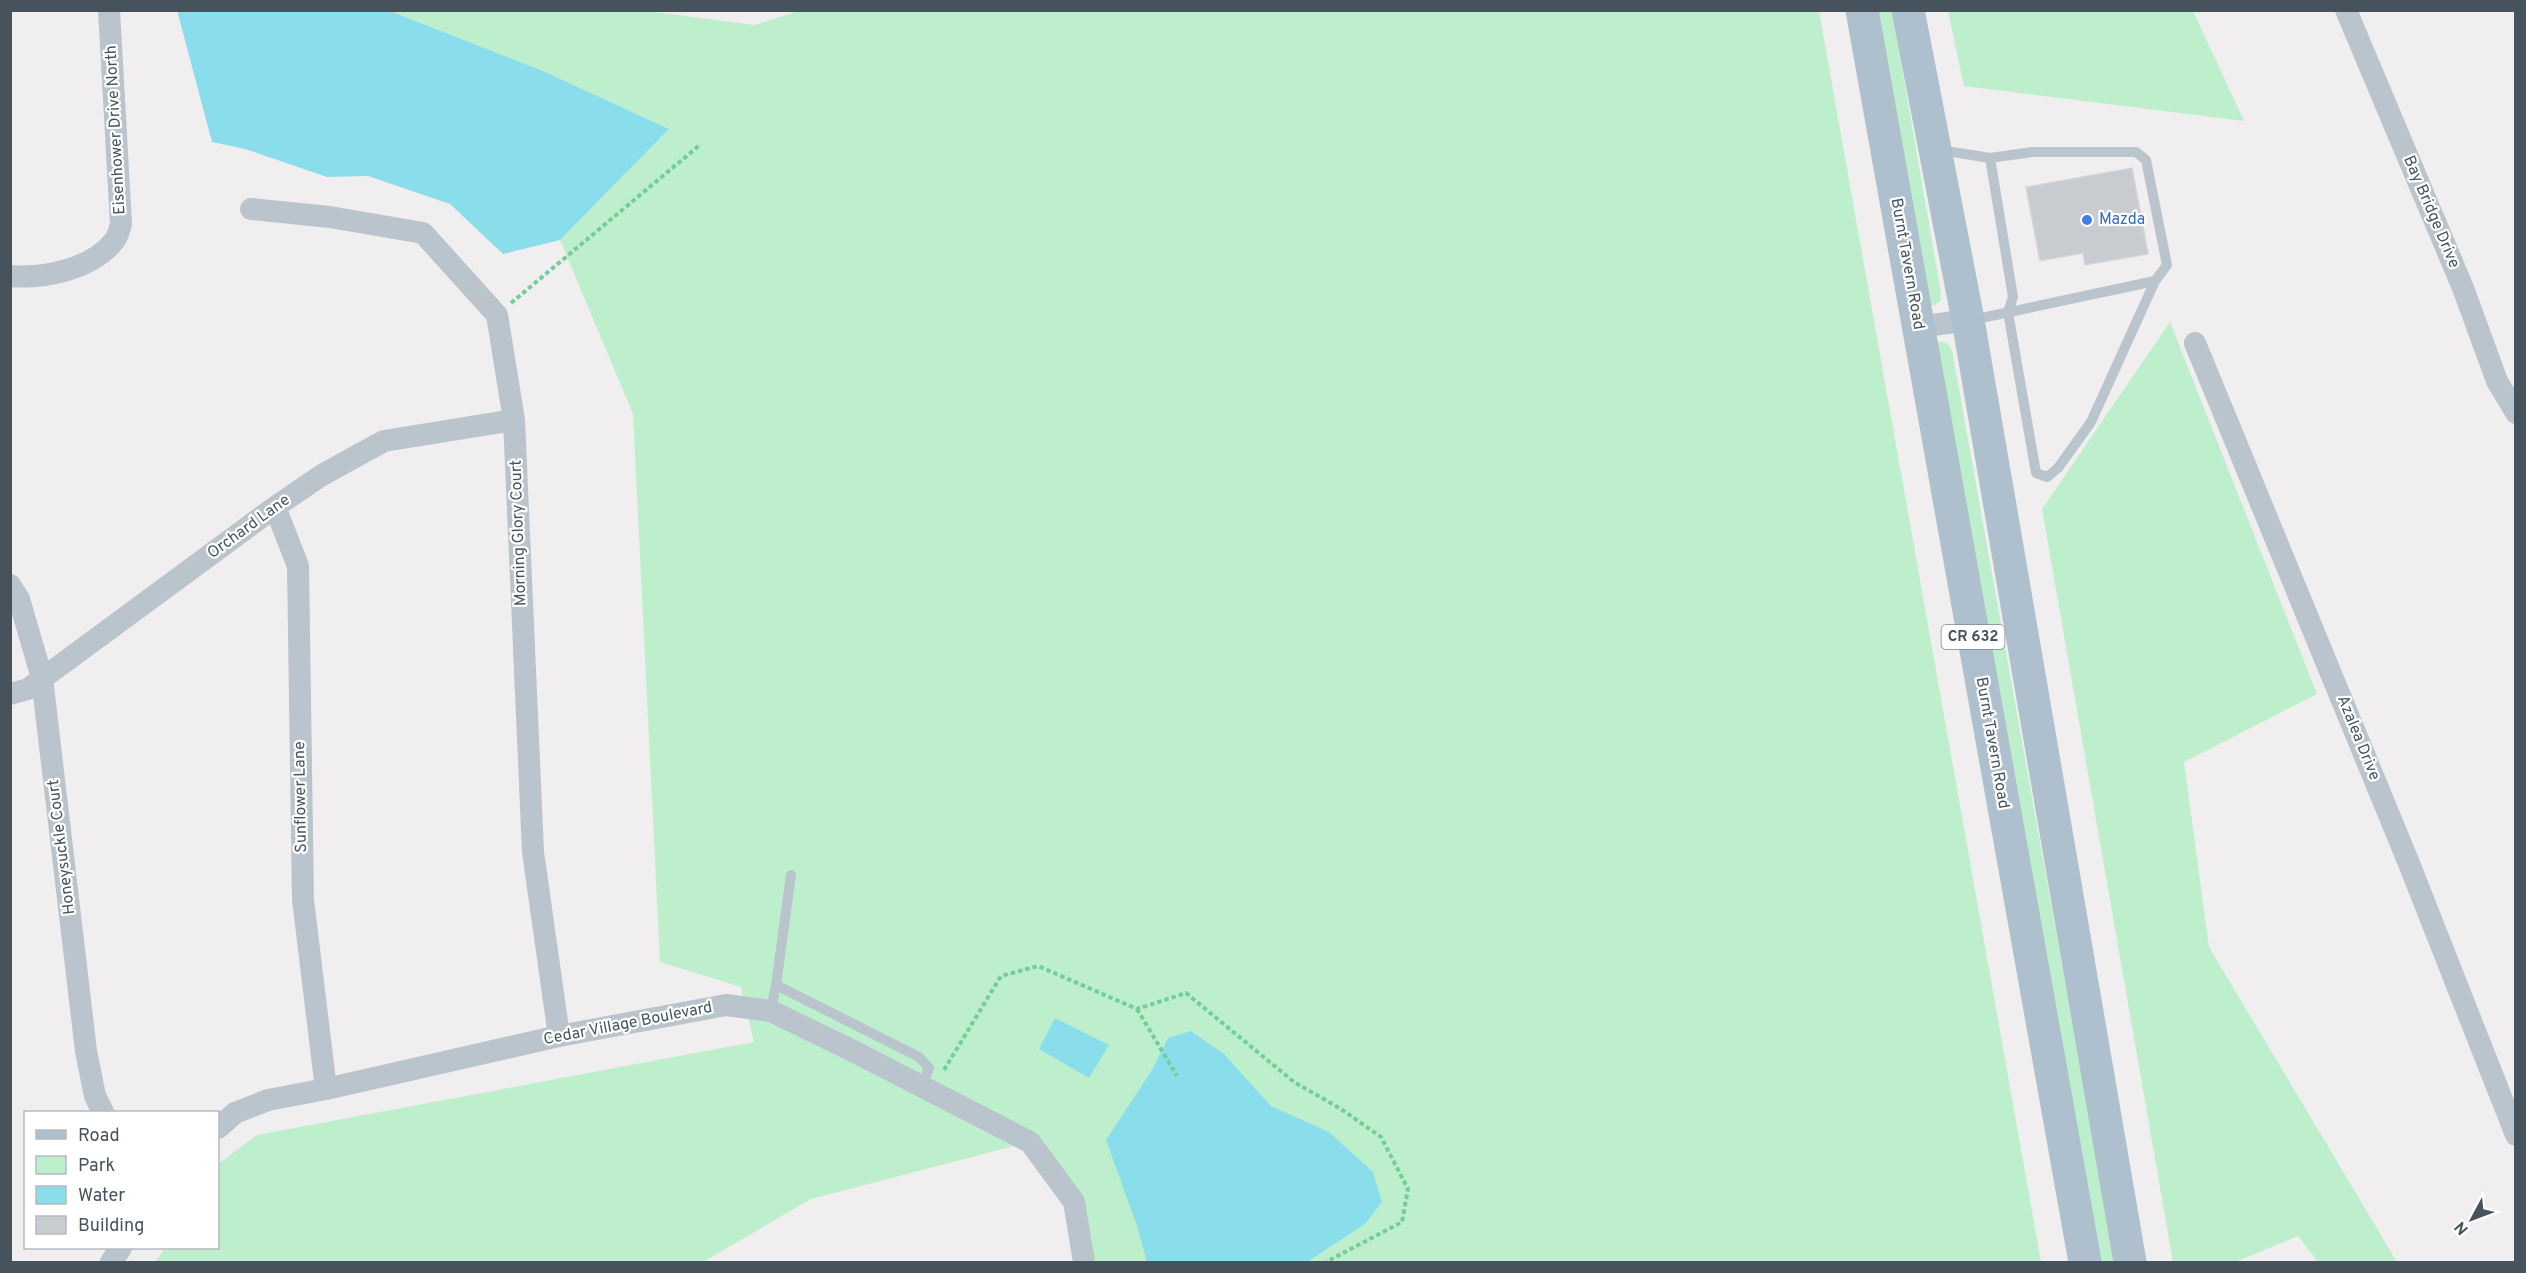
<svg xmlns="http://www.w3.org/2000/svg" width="2526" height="1273" viewBox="0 0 2526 1273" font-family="Overpass,sans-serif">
	<rect width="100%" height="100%" fill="#f1eeef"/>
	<path fill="#bdefcc" d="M638,10L755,25L802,10L1819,11L2041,1262H1084L1074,1202L1030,1142L811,1199L703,1262H155L165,1248H218V1164L257,1135L754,1042L741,987L660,962L633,414L560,240L669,129L543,71L390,11Z
		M1872,11H1892L1941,293V300L1935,305H1931Z
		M1948,11H2193L2244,121L1964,86Z
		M2170,322L2317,694L2184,762L2209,947L2397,1262H2318L2298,1236L2235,1262H2173L2042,509Z
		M1941,341L1947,343L1952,350L2115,1262H2095L1936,344Z"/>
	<path fill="#8adeec" d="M179,10L390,11L543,71L669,129L560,240L503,254L450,204L368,176L327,177L245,149L212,142L178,14Z
		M1055,1018L1109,1045L1089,1078L1039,1049Z
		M1191,1031L1224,1054L1271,1106L1329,1132L1373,1172L1382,1202L1365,1224L1307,1262H1147L1137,1226L1106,1140L1152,1070L1168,1038Z"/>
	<path fill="#c8ccd1" stroke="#d2d5da" stroke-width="1.5" d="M2132,168L2148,254L2085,265L2083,253L2040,261L2026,187Z"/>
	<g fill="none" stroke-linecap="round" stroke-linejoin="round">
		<path stroke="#75cd9b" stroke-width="4" stroke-dasharray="4.5 3" stroke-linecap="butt" d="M511,303L701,144
			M1137,1009L1177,1076
			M944,1070L1001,976L1038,966L1137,1009L1186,993L1294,1082L1341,1109L1381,1137L1408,1189L1402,1222L1326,1262"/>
		<path stroke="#bac4cc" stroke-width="10" d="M1940,150L1990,158L2032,152H2136L2146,160L2167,265L2155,281L1972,320
			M1990,158L2013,297L2008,312L2036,473L2047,477L2058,468L2091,422L2155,281
			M776,985L791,875
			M771,1011L776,985L919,1057L929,1068L922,1086"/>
		<path stroke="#bac4cc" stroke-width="22" d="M2346,10L2463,288L2497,381L2516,413
			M251,209L330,217L423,233L497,315L514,420L533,852L559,1036
			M10,276C44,279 92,269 114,241C118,237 119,230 121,224L109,10
			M1919,327L1968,320
			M2195,343L2408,861L2516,1135
			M275,507L298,566L303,900L326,1089
			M10,585L19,599L42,678L86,1051L95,1096L103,1112
			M10,694L28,689L275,507L322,475L384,441L514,420
			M218,1128L235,1113L268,1100L326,1089L559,1036L726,1005L771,1011L851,1050L1030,1142L1074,1202L1084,1262
			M111,1262L121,1248"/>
		<path stroke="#aec0cd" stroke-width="33" d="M1862,10L2085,1262
			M1908,10L1968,320L2130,1262"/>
	</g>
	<circle fill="#3f7fe0" stroke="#fff" stroke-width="2" cx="2087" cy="220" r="6"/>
	<g text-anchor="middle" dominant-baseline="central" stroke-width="4.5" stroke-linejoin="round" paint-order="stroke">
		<rect fill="#fff" stroke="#7e878d" stroke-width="1.5" x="1941.5" y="625" width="63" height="24" rx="4.5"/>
		<g font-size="15" font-weight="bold" fill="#47535c">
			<text x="1973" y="637">CR 632</text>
		</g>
		<g font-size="16" fill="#47535c" stroke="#fff">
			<text transform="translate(116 130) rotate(-93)">Eisenhower Drive North</text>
			<text transform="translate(2431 212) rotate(67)">Bay Bridge Drive</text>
			<text transform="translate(1907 264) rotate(80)">Burnt Tavern Road</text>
			<text transform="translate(249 527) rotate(-36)">Orchard Lane</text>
			<text transform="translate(519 533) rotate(-92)">Morning Glory Court</text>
			<text transform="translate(2358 738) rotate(68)">Azalea Drive</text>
			<text transform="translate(1992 743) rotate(80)">Burnt Tavern Road</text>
			<text transform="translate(301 797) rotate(-91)">Sunflower Lane</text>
			<text transform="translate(62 847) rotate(-97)">Honeysuckle Court</text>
			<text transform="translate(628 1024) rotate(-11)">Cedar Village Boulevard</text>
		</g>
		<g font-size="16" fill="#366cbe" stroke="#fff" text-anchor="start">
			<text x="2099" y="220">Mazda</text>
		</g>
	</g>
	<rect width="2526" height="1273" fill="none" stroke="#47535c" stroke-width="24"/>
	<rect x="24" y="1111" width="195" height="138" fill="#ffffff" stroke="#b5babe" stroke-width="1.5"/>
	<rect x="36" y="1130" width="30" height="9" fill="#aec0cd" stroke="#b5babe" stroke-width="1.5"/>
	<text x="78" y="1141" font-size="18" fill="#47535c">Road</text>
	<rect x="36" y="1156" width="30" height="18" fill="#bdefcc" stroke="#b5babe" stroke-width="1.5"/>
	<text x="78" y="1171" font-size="18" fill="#47535c">Park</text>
	<rect x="36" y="1186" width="30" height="18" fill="#8adeec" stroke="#b5babe" stroke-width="1.5"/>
	<text x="78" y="1201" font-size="18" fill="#47535c">Water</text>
	<rect x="36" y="1216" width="30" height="18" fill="#c8ccd1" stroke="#b5babe" stroke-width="1.5"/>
	<text x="78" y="1231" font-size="18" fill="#47535c">Building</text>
	<g transform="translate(2472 1219) rotate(229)" stroke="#ffffff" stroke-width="4.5" paint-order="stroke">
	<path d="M0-4.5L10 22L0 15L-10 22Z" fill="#47535c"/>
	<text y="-9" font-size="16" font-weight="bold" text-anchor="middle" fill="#47535c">N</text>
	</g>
</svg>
